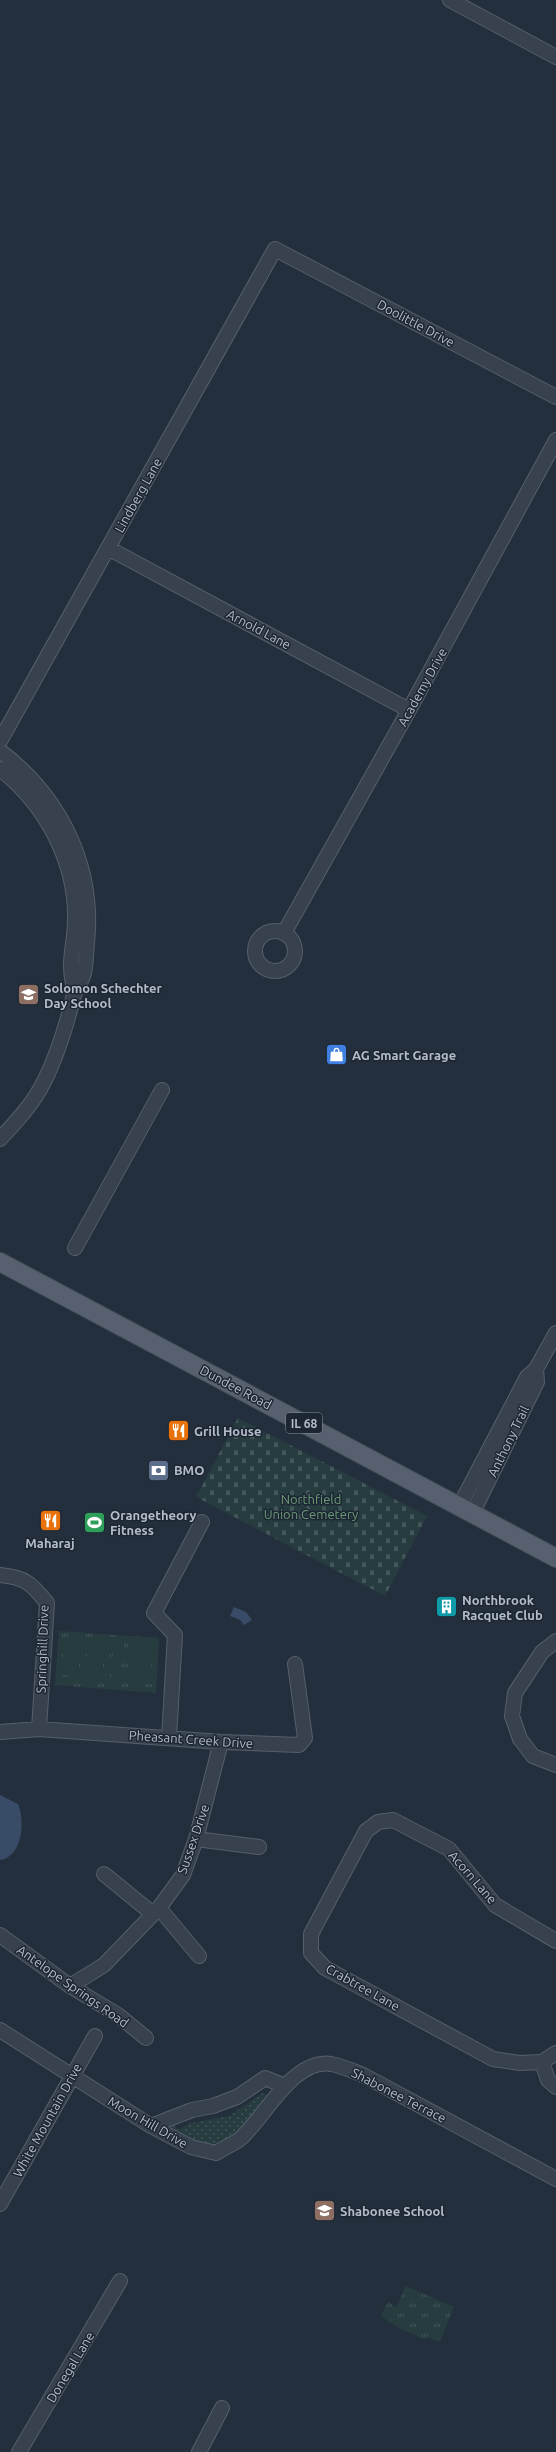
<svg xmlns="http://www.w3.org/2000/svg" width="556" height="2452" viewBox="0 0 556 2452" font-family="Ubuntu,sans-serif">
	<defs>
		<pattern id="grass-dots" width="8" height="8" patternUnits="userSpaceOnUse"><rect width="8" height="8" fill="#263c3f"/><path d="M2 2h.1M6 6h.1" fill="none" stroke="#435659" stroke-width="1.8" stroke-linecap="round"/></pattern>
		<pattern id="cemetery-stones" width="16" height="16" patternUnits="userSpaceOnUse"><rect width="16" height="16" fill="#263c3f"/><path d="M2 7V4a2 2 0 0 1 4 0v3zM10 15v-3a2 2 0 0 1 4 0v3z" fill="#435659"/></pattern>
		<pattern id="park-tufts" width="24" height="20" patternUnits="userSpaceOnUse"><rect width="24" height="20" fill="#263c3f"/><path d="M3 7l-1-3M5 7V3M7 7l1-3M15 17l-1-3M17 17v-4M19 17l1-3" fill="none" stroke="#435659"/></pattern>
	</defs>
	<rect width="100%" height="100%" fill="#242f3e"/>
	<path fill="url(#grass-dots)" d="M263,2093L269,2096C253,2115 230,2150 200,2143C190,2141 181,2135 172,2130L173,2124L178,2130L190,2123L229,2116Z"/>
	<path fill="url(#cemetery-stones)" d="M238,1418L427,1516L385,1596L196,1497Z"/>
	<path fill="url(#park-tufts)" d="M59,1631L159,1638L156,1693L55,1685Z
		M406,2286L454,2307L440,2342L427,2337L426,2340C411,2333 392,2327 381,2315L388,2302L396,2307Z"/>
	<path fill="#263c3f" d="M115,1638L124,1639L122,1658L113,1657Z
		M65,1640L81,1641L78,1676L62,1675Z
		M88,1642L104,1643L102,1678L86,1677Z
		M130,1642L153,1643L150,1684L127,1682Z
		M113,1665H122L120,1685L111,1684Z"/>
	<path fill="#394c67" d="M234,1607L246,1612L252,1620L244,1625L240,1620L230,1616Z
		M0,1795L18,1804C25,1820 23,1857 0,1860Z"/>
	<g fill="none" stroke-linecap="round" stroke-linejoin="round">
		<defs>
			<path id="minor" d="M450,0L556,57
				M108,548L409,710
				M0,741L275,249L556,397
				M0,751C61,797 95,867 87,943C86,953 86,964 84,973C82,981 76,988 74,995C66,1027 56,1061 40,1089C30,1107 14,1124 0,1139
				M0,769C45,804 76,861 75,919C75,948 66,961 75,991
				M255 951a20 20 0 1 1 40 0a20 20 0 1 1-40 0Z
				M284,933L409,710L556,440
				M75,1248L162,1090
				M536,1369L556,1333
				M460,1505L527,1377L536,1369L537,1382L473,1512
				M0,1575C25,1577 32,1584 47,1603L39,1729
				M556,1641L542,1652L515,1693L512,1716L520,1739L533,1756L556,1765
				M0,1732L39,1729L221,1742L299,1745L305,1738L295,1664
				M169,1738L175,1635L154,1613L202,1522
				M196,1839L259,1847
				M104,1874L153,1914
				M159,1908L199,1956
				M0,1935L70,1986L118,2015L146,2038
				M556,1941L495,1905L449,1849L393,1820L378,1822L366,1831L311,1934V1953L325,1968L493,2059L520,2063L542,2062L556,2053
				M70,1986L104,1965L159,1908L183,1875L196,1839L221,1742
				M0,2030L151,2126L191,2147L216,2153C224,2148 233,2144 240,2139C265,2117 293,2058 331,2064C342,2066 353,2071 363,2075L556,2179
				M542,2062L548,2080L556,2087
				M151,2126L192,2110L213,2106L237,2097L265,2078L285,2086
				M0,2204L95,2036
				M19,2452L120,2281
				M199,2452L222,2408"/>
			<path id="major" d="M0,1262L556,1558"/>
		</defs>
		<use href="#minor" stroke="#565f6c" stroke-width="16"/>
		<use href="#major" stroke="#414a57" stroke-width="20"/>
		<use href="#minor" stroke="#38414e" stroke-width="14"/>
		<use href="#major" stroke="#56606e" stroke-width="18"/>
	</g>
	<defs>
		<symbol id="school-square" viewBox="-11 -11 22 22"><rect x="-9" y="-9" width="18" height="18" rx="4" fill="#8d6e63" stroke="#1d2633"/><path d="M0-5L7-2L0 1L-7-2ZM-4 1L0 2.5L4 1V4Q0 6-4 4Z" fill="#fff"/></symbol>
		<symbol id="shop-square" viewBox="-11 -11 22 22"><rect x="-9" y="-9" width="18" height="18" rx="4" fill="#3f7fe0" stroke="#1d2633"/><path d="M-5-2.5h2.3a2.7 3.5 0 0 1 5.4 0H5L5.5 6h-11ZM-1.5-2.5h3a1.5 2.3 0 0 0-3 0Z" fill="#fff"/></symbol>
		<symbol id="restaurant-square" viewBox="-11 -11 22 22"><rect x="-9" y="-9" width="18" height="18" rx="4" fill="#e8710a" stroke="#1d2633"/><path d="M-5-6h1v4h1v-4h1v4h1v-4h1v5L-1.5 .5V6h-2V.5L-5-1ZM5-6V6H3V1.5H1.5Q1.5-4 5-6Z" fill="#fff"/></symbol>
		<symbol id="bank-square" viewBox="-11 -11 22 22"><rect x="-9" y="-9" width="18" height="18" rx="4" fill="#5c6f8a" stroke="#1d2633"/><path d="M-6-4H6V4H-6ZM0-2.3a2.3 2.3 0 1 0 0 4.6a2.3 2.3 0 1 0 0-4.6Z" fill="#fff"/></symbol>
		<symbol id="stadium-square" viewBox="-11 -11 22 22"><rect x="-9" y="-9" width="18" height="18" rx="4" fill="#2e9e5b" stroke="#1d2633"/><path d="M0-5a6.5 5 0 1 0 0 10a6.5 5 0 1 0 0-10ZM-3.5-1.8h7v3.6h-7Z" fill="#fff"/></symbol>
		<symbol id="building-square" viewBox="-11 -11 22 22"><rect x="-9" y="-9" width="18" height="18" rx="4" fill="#0f9aa8" stroke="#1d2633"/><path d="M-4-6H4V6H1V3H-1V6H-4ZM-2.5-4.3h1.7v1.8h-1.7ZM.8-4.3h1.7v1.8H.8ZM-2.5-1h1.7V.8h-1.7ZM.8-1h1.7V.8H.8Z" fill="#fff"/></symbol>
	</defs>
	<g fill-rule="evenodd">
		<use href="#school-square" x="16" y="982" width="25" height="25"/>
		<use href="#shop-square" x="324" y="1042" width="25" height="25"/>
		<use href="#restaurant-square" x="166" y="1418" width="25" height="25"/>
		<use href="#bank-square" x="146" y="1458" width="25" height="25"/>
		<use href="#restaurant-square" x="38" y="1508" width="25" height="25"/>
		<use href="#stadium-square" x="82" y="1510" width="25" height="25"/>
		<use href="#building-square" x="434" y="1594" width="25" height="25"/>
		<use href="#school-square" x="312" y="2198" width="25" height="25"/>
	</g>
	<g text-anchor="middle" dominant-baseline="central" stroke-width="3" stroke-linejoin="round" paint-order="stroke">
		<rect fill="#1d2633" stroke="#878f9c" stroke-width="1" x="286" y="1413" width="36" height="20" rx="3"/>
		<g font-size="12" font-weight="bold" fill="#b4bcc9">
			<text x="304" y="1423">IL 68</text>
		</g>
		<g font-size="13" fill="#b4bcc9" stroke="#1d2633">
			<text transform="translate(416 323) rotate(28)">Doolittle Drive</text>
			<text transform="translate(138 495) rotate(-61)">Lindberg Lane</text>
			<text transform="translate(259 629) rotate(28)">Arnold Lane</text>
			<text transform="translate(422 687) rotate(-61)">Academy Drive</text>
			<text transform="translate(236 1387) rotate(28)">Dundee Road</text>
			<text transform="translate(508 1441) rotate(-64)">Anthony Trail</text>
			<text transform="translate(42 1649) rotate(-88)">Springhill Drive</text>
			<text transform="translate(191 1739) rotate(4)">Pheasant Creek Drive</text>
			<text transform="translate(193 1839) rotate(-71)">Sussex Drive</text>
			<text transform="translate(473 1877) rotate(49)">Acorn Lane</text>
			<text transform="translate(73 1986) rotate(35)">Antelope Springs Road</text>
			<text transform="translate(363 1987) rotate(29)">Crabtree Lane</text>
			<text transform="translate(399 2095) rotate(27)">Shabonee Terrace</text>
			<text transform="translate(47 2120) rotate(-61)">White Mountain Drive</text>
			<text transform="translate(148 2122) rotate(30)">Moon Hill Drive</text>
			<text transform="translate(70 2367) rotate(-59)">Donegal Lane</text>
		</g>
		<g font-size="13" font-weight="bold" fill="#b4bcc9" stroke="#1d2633" text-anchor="start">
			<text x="44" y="988">Solomon Schechter<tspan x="44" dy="15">Day School</tspan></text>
			<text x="352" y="1055">AG Smart Garage</text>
			<text x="194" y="1431">Grill House</text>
			<text x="174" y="1470">BMO</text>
			<text x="110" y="1515">Orangetheory<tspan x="110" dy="15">Fitness</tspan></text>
			<text x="50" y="1543" text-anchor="middle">Maharaj</text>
			<text x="462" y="1600">Northbrook<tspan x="462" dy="15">Racquet Club</tspan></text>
			<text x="340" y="2211">Shabonee School</text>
		</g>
		<g font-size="13" fill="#6b9a76" stroke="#1d2633">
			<text x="311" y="1499">Northfield<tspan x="311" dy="15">Union Cemetery</tspan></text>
		</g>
	</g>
</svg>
